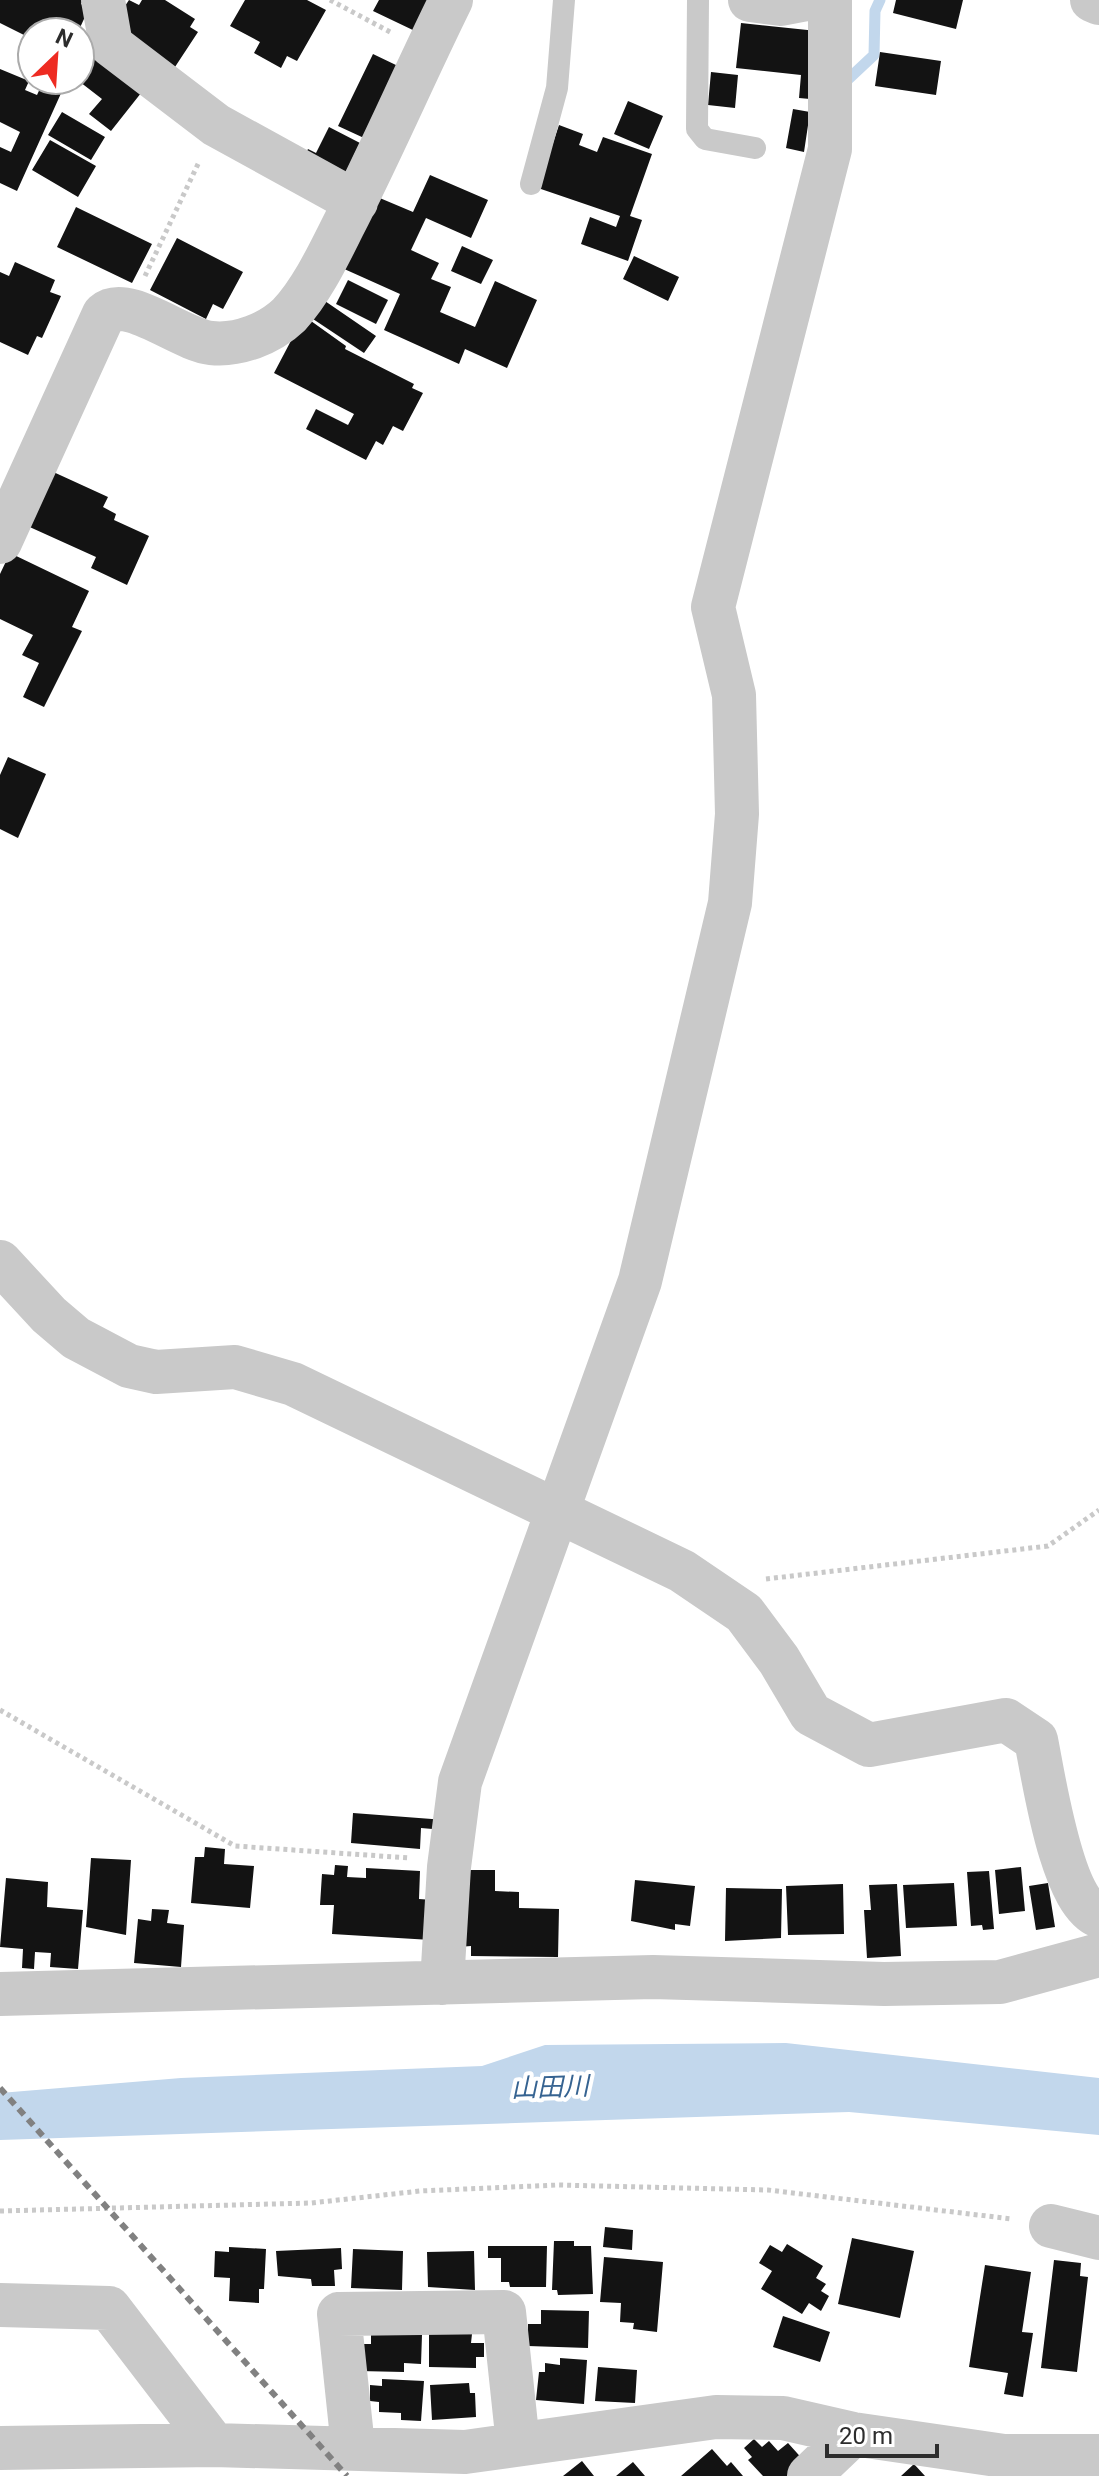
<svg xmlns="http://www.w3.org/2000/svg" width="1099" height="2476" viewBox="0 0 1099 2476" font-family="Roboto,'Noto Sans JP',sans-serif">
	<rect width="100%" height="100%" fill="#fff"/>
	<path fill="#c2d7ec" d="M786,2043L1099,2078V2135L849,2112L0,2140V2093L181,2078L482,2066L545,2045Z"/>
	<g fill="none" stroke-linecap="round" stroke-linejoin="round">
		<path stroke="#c2d7ec" stroke-width="11" d="M842,85L874,55L875,11L880,0"/>
	</g>
	<path fill="#131313" d="M0,0H83L81,4L89,8L78,32H32V39L0,23Z
		M129,0L139,5L142,0H165L195,19L190,27L198,32L173,70L123,34L117,18Z
		M245,0H307L326,10L297,61L287,56L281,68L254,53L260,42L230,26Z
		M379,0H433L417,32L373,11Z
		M896,0H963L956,29L893,13Z
		M741,23L817,31L810,99L799,98L801,75L736,68Z
		M97,50L145,88L111,131L89,114L102,99L80,82V72Z
		M880,52L941,61L936,95L875,86Z
		M373,54L398,66L364,138L338,126Z
		M0,69L29,81L25,90L37,95L44,80H67L17,191L0,183V147L11,152L20,132L0,122Z
		M711,72L738,75L735,108L708,105Z
		M628,101L663,116L649,149L614,134Z
		M793,109L810,112L804,152L786,148Z
		M62,112L105,137L91,160L48,135Z
		M559,125L583,134L579,145L597,152L603,137L652,154L630,216L642,220L628,261L581,244L590,217L616,227L620,216L538,188Z
		M329,127L360,143L343,178L303,159L308,149L316,153Z
		M50,140L96,166L78,197L32,170Z
		M430,175L488,200L471,238L426,218L411,250L439,263L431,279L451,287L440,312L475,327L495,281L537,300L507,368L465,349L459,364L384,330L400,294L342,268L375,196L413,212Z
		M76,207L152,244L132,283L57,247Z
		M177,238L243,272L223,309L213,304L206,319L150,290Z
		M462,246L493,260L481,284L451,271Z
		M634,256L679,277L668,301L623,279Z
		M15,262L55,280L50,292L61,296L42,338L37,336L28,355L0,342V272L9,276Z
		M348,280L388,300L376,324L336,304Z
		M322,299L376,336L364,353L310,317Z
		M304,316L346,346L345,349L414,384L412,388L423,393L403,431L393,426L383,445L376,441L366,460L306,429L316,409L348,425L354,414L274,373Z
		M49,470L108,497L103,507L116,514L114,520L149,536L127,585L91,568L96,557L23,524Z
		M10,553L89,591L72,627L82,631L44,707L23,697L39,663L22,655L33,635L0,619V574Z
		M8,757L46,774L18,838L0,829V775Z
		M353,1813L445,1820L444,1830L421,1828L420,1849L351,1843Z
		M205,1847L225,1849L224,1864L254,1866L250,1908L191,1903L195,1857H204Z
		M91,1858L131,1860L126,1935L86,1927Z
		M335,1865L348,1866L347,1877L366,1878V1868L420,1871L419,1899L433,1900L431,1940L332,1934L334,1905H320L322,1874L334,1875Z
		M1021,1867L1025,1911L999,1914L995,1870Z
		M459,1870H495V1891L519,1892V1908L559,1909L558,1957L471,1956V1946L458,1947Z
		M989,1871L994,1929L983,1930L982,1925L971,1926L967,1872Z
		M6,1878L48,1882L47,1907L83,1910L78,1969L50,1967L51,1953L35,1952L34,1969L22,1968L23,1949L0,1947Z
		M635,1880L695,1886L690,1926L675,1924V1930L631,1921Z
		M954,1883L957,1926L906,1928L903,1885Z
		M1048,1883L1055,1927L1036,1930L1029,1886Z
		M843,1884L844,1934L788,1935L786,1886Z
		M897,1884L901,1956L867,1958L864,1910H871L869,1885Z
		M726,1888L782,1889L781,1938L725,1941Z
		M152,1909L169,1910L167,1923L184,1925L181,1967L134,1963L138,1919L151,1921Z
		M605,2227L633,2230L632,2250L603,2247Z
		M852,2238L914,2251L900,2318L838,2304Z
		M554,2241H574V2246H591L593,2294L558,2295L557,2290H552Z
		M787,2244L823,2266L816,2278L826,2284L821,2291L829,2296L821,2311L809,2303L802,2314L761,2289L772,2271L759,2263L770,2245L782,2252Z
		M488,2246H547L546,2287H510L509,2282H501V2258H488Z
		M229,2247L266,2249L264,2289H259V2303L229,2301L230,2278L214,2277L215,2251L229,2252Z
		M341,2248L342,2269L334,2270L335,2286H312L311,2279L278,2276L276,2251Z
		M353,2249L403,2251L402,2290L351,2288Z
		M474,2251L475,2290L428,2287L427,2252Z
		M604,2257L663,2262L657,2332L633,2329L634,2323L620,2322L621,2303L600,2302Z
		M1054,2260L1081,2263L1080,2276L1088,2277L1077,2372L1041,2368Z
		M985,2265L1031,2272L1022,2332L1033,2333L1023,2397L1004,2394L1008,2373L969,2367Z
		M541,2310L589,2311L588,2348L528,2346V2324H541Z
		M783,2316L830,2332L820,2362L773,2347Z
		M371,2333L422,2335L421,2364L404,2363V2372L359,2371L360,2344H371Z
		M429,2333L472,2334L471,2343H484V2357H476V2368L429,2367Z
		M560,2358L587,2360L584,2404L536,2400L539,2372H545V2363L560,2365Z
		M598,2367L637,2370L635,2403L595,2401Z
		M382,2379L424,2381L421,2421L401,2420V2413L379,2412V2402L370,2401V2385L382,2386Z
		M469,2383L470,2393H475L476,2417L432,2420L430,2385Z
		M754,2439L762,2447L769,2441L778,2451L788,2443L806,2463L792,2476H763L748,2460L752,2457L744,2448Z
		M712,2449L727,2466L731,2462L743,2476H681Z
		M582,2461L594,2476H563Z
		M633,2462L645,2476H616Z
		M914,2464L925,2476H901Z"/>
	<g fill="none" stroke-linecap="round" stroke-linejoin="round">
		<path stroke="#c9c9c9" stroke-width="5" stroke-dasharray="4 4" stroke-linecap="butt" d="M330,0L392,33
			M145,276L199,162
			M766,1579L1048,1546L1099,1510
			M0,1710L235,1846L410,1858
			M0,2211L311,2203L420,2191L558,2185L768,2190L1012,2219"/>
		<path stroke="#c9c9c9" stroke-width="22" d="M698,0L697,129L705,139L755,148
			M531,184L557,88L564,0"/>
		<path stroke="#c9c9c9" stroke-width="44" d="M103,0L111,45L216,125L356,202
			M750,0L781,4L802,0
			M1092,0L1099,3
			M0,542L104,314C127,294 181,340 211,343C238,346 269,334 289,315C312,290 328,256 343,226C381,152 414,75 451,0
			M0,1262L49,1315L76,1338L129,1366L156,1372L235,1367L293,1384L682,1571L744,1613L779,1660L811,1714L869,1745L1006,1720L1036,1740C1044,1779 1061,1901 1099,1916
			M442,1983L449,1867L460,1782L640,1281L730,903L737,814L734,695L713,607L830,149V0
			M0,1994L653,1977L884,1984L1000,1982L1099,1955
			M1051,2226L1099,2238
			M0,2305L109,2308L214,2445
			M353,2447L339,2314L504,2312L518,2444
			M0,2448L214,2445L465,2452L716,2417L783,2418L853,2434L1004,2456H1099
			M809,2476L853,2434"/>
		<path stroke="#818181" stroke-width="6" stroke-dasharray="8 6" stroke-linecap="butt" d="M0,2088L347,2476"/>
	</g>
	<g text-anchor="middle" dominant-baseline="central" stroke-width="8" stroke-linejoin="round" paint-order="stroke">
		<g font-size="26" font-style="italic" fill="#366391" stroke="#fff">
			<text transform="translate(550 2087) rotate(-2)">山田川</text>
		</g>
	</g>
	<g transform="translate(56 56) rotate(25)"><circle r="38" fill="#ffffff" stroke="#ababab" stroke-width="2"/>
	<path d="M0-6L14 30L0 20L-14 30Z" fill="#ee2b22"/>
	<text y="-12" font-size="22" font-weight="bold" text-anchor="middle" fill="#2c2c2c">N</text>
	</g>
	<path d="M827 2444v12h110v-12" fill="none" stroke="#2c2c2c" stroke-width="4"/>
	<text x="839" y="2444" font-size="24" fill="#2c2c2c" stroke="#ffffff" stroke-width="6" paint-order="stroke">20 m</text>
</svg>
